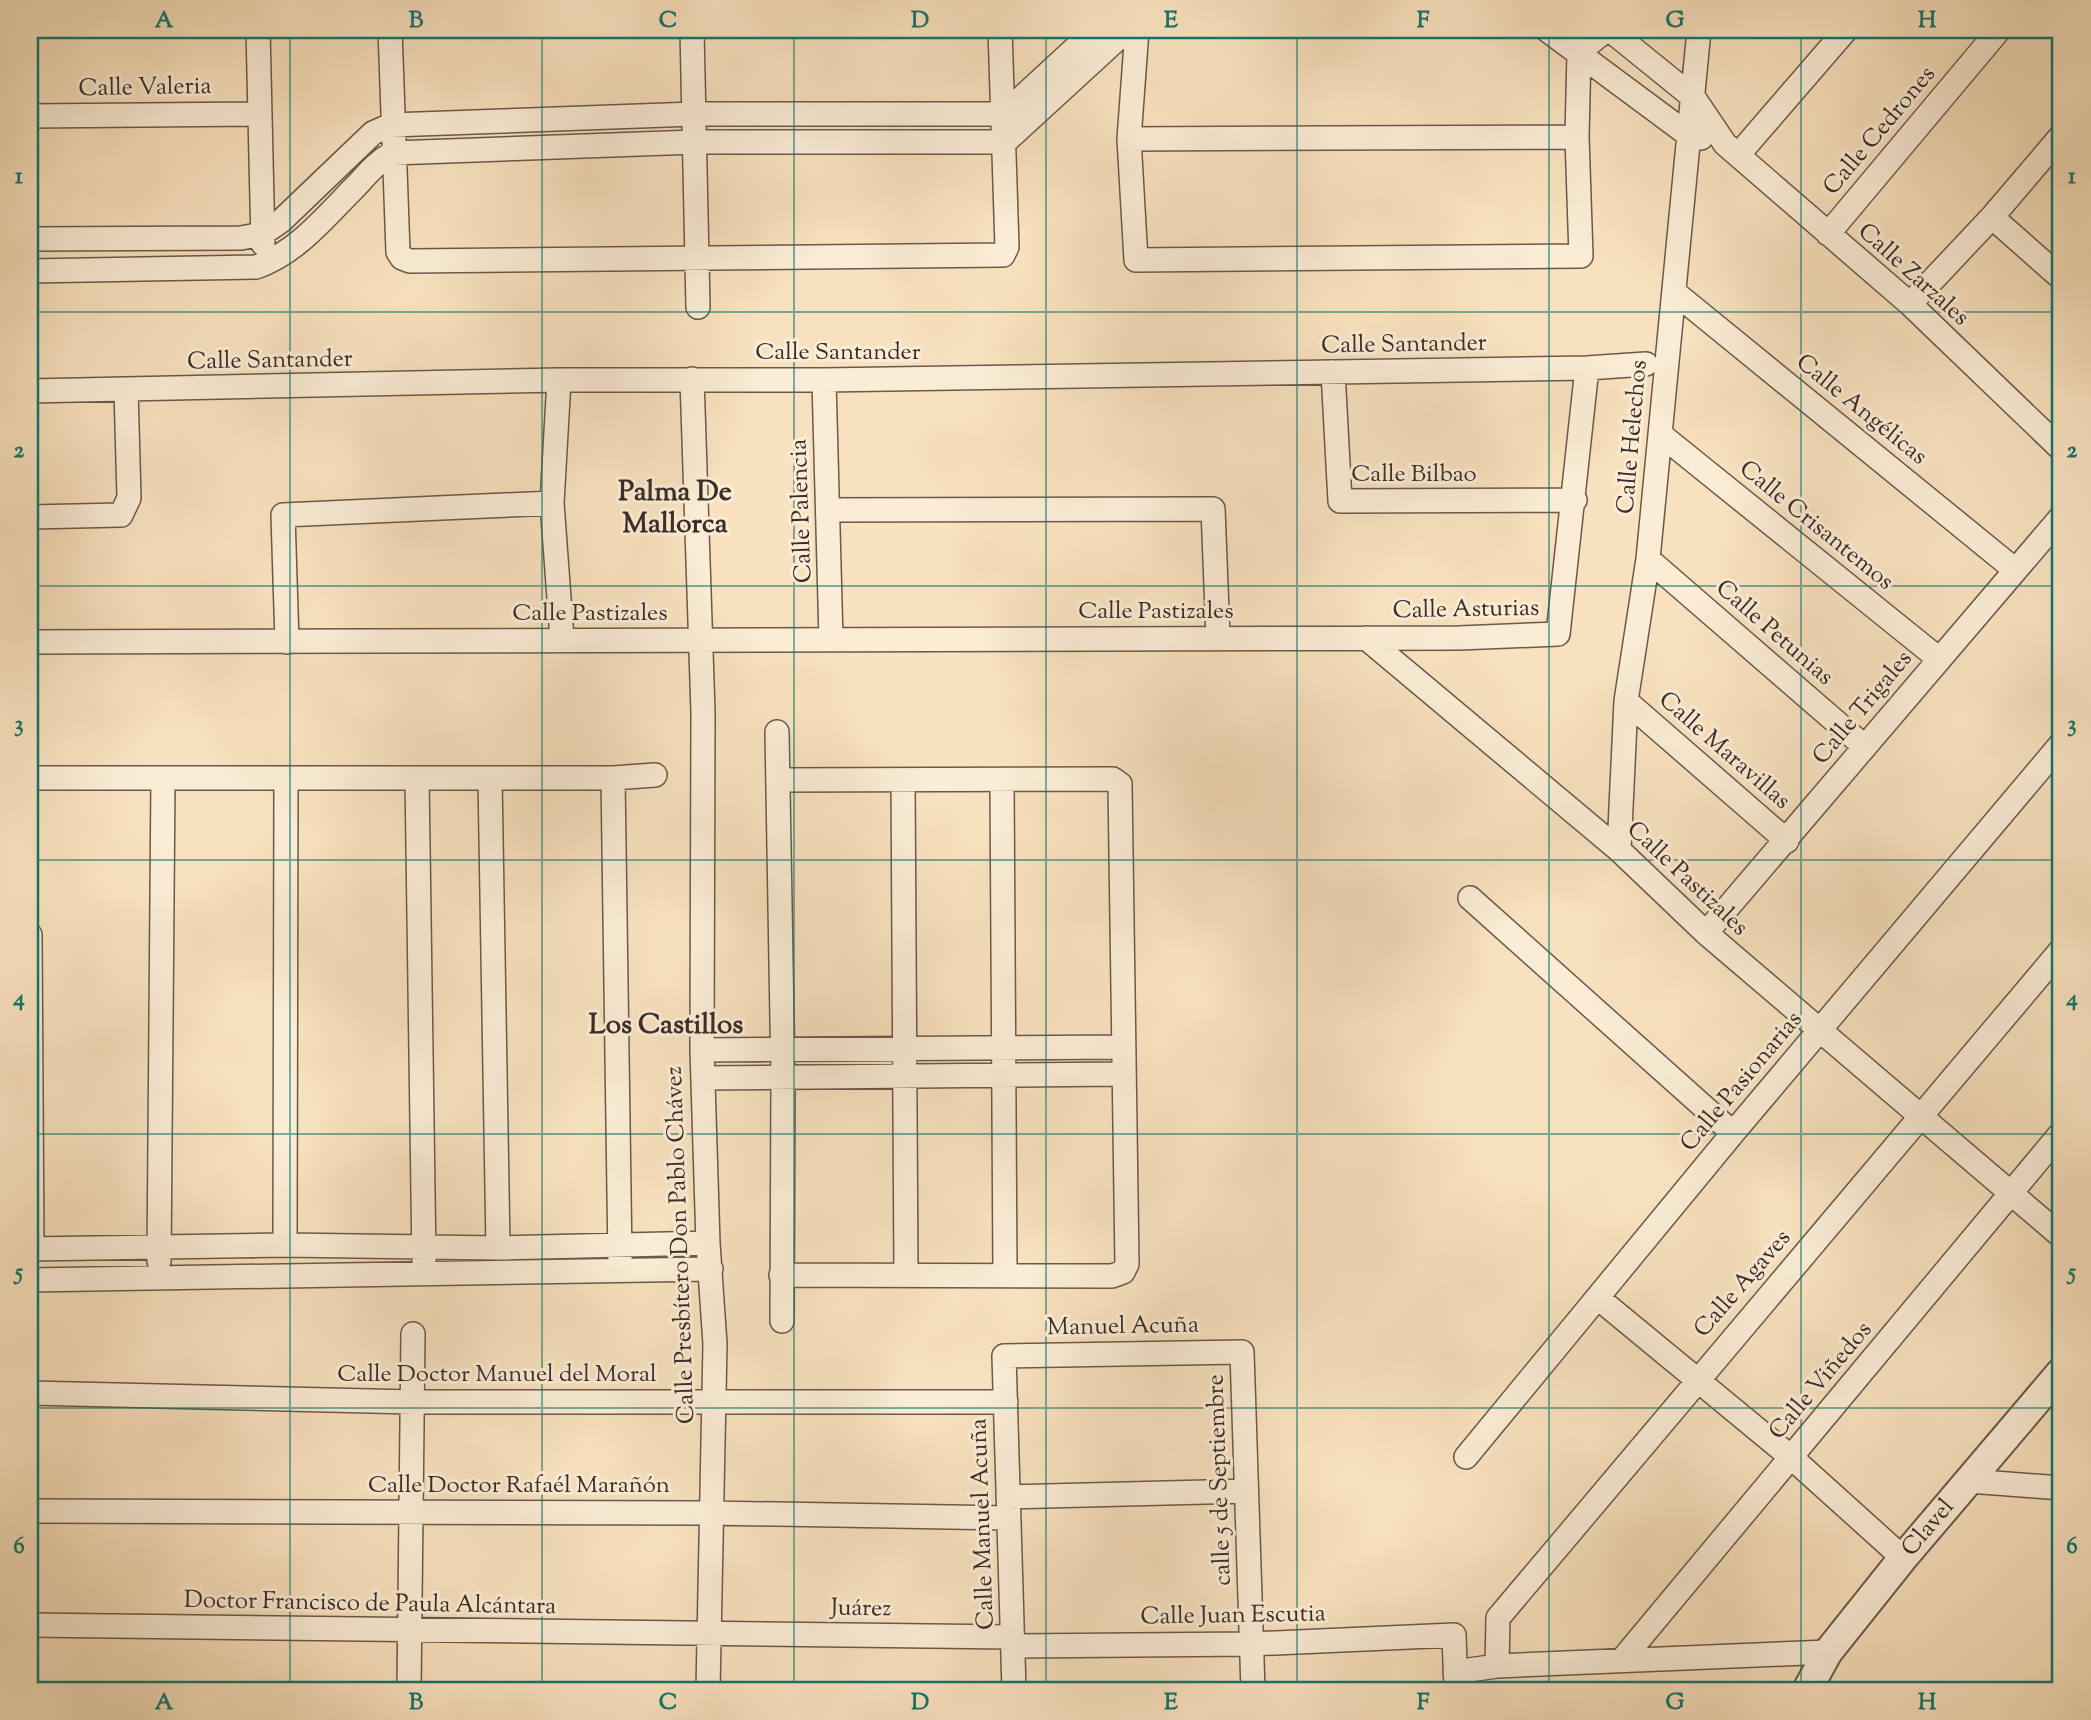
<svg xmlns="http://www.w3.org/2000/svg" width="2091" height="1720" viewBox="0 0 2091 1720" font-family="'Sorts Mill Goudy',serif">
	<rect width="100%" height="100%" fill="#f8e1be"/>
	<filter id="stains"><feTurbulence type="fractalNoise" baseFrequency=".00286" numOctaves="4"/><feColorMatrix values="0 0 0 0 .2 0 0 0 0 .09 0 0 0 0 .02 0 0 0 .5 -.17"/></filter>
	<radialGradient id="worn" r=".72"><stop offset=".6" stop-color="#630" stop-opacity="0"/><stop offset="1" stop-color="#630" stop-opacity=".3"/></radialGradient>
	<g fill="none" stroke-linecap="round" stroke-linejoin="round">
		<defs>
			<path id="minor" d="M258,30L263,244
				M390,30L398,252L402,258L410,261L1003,255L1007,247L1000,30
				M692,30L698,307
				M1137,30L1129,139L1136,260L1581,256L1577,137L1579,52L1606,30
				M1547,30L1690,136L1701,138
				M1610,30L1694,98L1725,144L1910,304L2061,449
				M30,116L260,114
				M1129,139L1577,137
				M1738,155L1846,30
				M1992,217L2061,278
				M1828,234L1999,30
				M30,239L241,238L262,234L281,221L373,133L391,125L694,114H1004L1095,30
				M30,271L256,267C297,253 327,215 357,185C369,172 378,161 393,153L695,142H1005L1127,30
				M1674,292L2014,569
				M1910,304L1992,217L2061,136
				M1333,372L1340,501L1575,500
				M692,379L703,712L702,1050L708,1243L715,1344L708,1690
				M559,380L552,503L562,639
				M824,380L831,640
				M30,391L559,380H824L1587,368L1646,364
				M1660,434L1939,659
				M829,510L1213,509L1218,637
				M30,517L121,515L129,498L126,390
				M1648,559L1865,747
				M1366,638L1619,850L1706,933L2061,1236
				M30,642L1459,638L1558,634L1587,368
				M287,642L283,515L552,503
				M1626,701L1787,841
				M777,732L783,1078L782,1321
				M30,778H613L655,775
				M417,778L424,1261
				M490,778L498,1248
				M613,778L620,1261
				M778,780L1113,779L1120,784L1127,1264L1123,1272L1112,1276L781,1275
				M903,780L906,1275
				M1002,780L1005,1274
				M1619,850L1626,701L1648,559L1699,30
				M1470,898L1733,1133
				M1706,933L2061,517
				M30,935L32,1249
				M702,1050L1123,1047
				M703,1078L1123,1074
				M285,1245L286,778
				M30,1249L285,1245L498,1248L708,1243
				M159,1261L163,778
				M30,1280L711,1269
				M1598,1298L1792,1458L1903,1558
				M30,1393L413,1402H1006
				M1466,1457L1733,1133L2061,744
				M1969,1481L2061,1488
				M1008,1497L1246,1491
				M30,1511L711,1513L1008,1518
				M30,1625L1012,1637
				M1013,1646L1251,1644L1454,1635L1456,1690
				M1621,1661L2061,1133
				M1497,1666L1498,1618L2061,950
				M1455,1672L1497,1666L1828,1652
				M409,1690L413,1334
				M1014,1690L1004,1356L1242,1352L1253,1690"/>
			<g id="tertiary">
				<path id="s1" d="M1807,1690L1828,1652L1903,1558L2061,1372"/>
			</g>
		</defs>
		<use href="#minor" stroke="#6a594c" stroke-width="26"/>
		<use href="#tertiary" stroke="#6a594c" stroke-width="32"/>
		<use href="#minor" stroke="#faecd5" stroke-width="23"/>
		<use href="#tertiary" stroke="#faecd5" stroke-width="28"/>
	</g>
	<path fill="none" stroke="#0f766e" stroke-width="2" stroke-opacity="0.55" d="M290,30V1690M542,30V1690M794,30V1690M1046,30V1690M1297,30V1690M1549,30V1690M1801,30V1690M30,312H2061M30,586H2061M30,860H2061M30,1134H2061M30,1408H2061"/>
	<g text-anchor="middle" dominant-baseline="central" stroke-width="6" stroke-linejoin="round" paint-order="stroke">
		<g font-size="24" fill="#3a2c26" stroke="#faecd5">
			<text transform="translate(145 88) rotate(-1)">Calle Valeria</text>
			<text transform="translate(1880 131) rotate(-50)">Calle Cedrones</text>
			<text transform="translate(1913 275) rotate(42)">Calle Zarzales</text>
			<text transform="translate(1404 345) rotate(-1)">Calle Santander</text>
			<text x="838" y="353">Calle Santander</text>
			<text transform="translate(270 361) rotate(-1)">Calle Santander</text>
			<text transform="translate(1861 410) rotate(39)">Calle Angélicas</text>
			<text transform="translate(1633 437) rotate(-85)">Calle Helechos</text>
			<text x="1414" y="475">Calle Bilbao</text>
			<text transform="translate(802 511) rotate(-92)">Calle Palencia</text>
			<text transform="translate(1816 526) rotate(39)">Calle Crisantemos</text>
			<text transform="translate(1466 610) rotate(-1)">Calle Asturias</text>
			<text x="1156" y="612">Calle Pastizales</text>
			<text x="590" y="614">Calle Pastizales</text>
			<text transform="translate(1774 633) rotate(41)">Calle Petunias</text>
			<text transform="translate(1863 708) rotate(-50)">Calle Trigales</text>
			<text transform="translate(1724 751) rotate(41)">Calle Maravillas</text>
			<text transform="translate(1687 879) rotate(43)">Calle Pastizales</text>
			<text transform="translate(1742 1082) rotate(-50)">Calle Pasionarias</text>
			<text transform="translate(681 1245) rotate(-92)">Calle Presbítero Don Pablo Chávez</text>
			<text transform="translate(1743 1284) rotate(-49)">Calle Agaves</text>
			<text transform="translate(1123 1327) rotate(-1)">Manuel Acuña</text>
			<text x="497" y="1375">Calle Doctor Manuel del Moral</text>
			<text transform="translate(1821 1381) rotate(-50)">Calle Viñedos</text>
			<text transform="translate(1220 1480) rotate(-92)">calle 5 de Septiembre</text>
			<text x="519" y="1486">Calle Doctor Rafaél Marañón</text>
			<text transform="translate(983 1524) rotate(-92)">Calle Manuel Acuña</text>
			<text stroke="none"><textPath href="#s1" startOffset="203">Clavel</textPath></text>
			<text transform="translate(370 1604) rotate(1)">Doctor Francisco de Paula Alcántara</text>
			<text transform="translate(861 1609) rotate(1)">Juárez</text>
			<text transform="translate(1233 1616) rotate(-1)">Calle Juan Escutia</text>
		</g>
		<g font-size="28" font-weight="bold" fill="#3a2c26" stroke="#faecd5">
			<text x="675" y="493">Palma De<tspan x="675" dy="32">Mallorca</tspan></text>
			<text x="666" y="1026">Los Castillos</text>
		</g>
	</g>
	<rect width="2091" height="1720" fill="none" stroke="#f8e1be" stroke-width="77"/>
	<rect x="38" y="38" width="2014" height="1644" fill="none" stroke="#0f766e" stroke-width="2.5"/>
	<g font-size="23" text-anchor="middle" font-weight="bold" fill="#0f766e">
		<text x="164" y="27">A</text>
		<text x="416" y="27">B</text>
		<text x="668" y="27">C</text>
		<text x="920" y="27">D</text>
		<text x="1171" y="27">E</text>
		<text x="1423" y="27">F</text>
		<text x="1675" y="27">G</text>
		<text x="1927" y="27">H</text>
		<text x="19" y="183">1</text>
		<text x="2072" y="183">1</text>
		<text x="19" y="457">2</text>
		<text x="2072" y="457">2</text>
		<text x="19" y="731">3</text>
		<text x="2072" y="731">3</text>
		<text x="19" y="1005">4</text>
		<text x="2072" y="1005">4</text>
		<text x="19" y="1279">5</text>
		<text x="2072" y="1279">5</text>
		<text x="19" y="1553">6</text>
		<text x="2072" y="1553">6</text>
		<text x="164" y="1709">A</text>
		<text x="416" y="1709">B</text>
		<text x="668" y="1709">C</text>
		<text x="920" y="1709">D</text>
		<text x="1171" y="1709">E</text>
		<text x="1423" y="1709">F</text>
		<text x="1675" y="1709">G</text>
		<text x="1927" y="1709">H</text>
	</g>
	<rect width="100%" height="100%" filter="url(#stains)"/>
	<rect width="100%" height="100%" fill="url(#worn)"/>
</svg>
